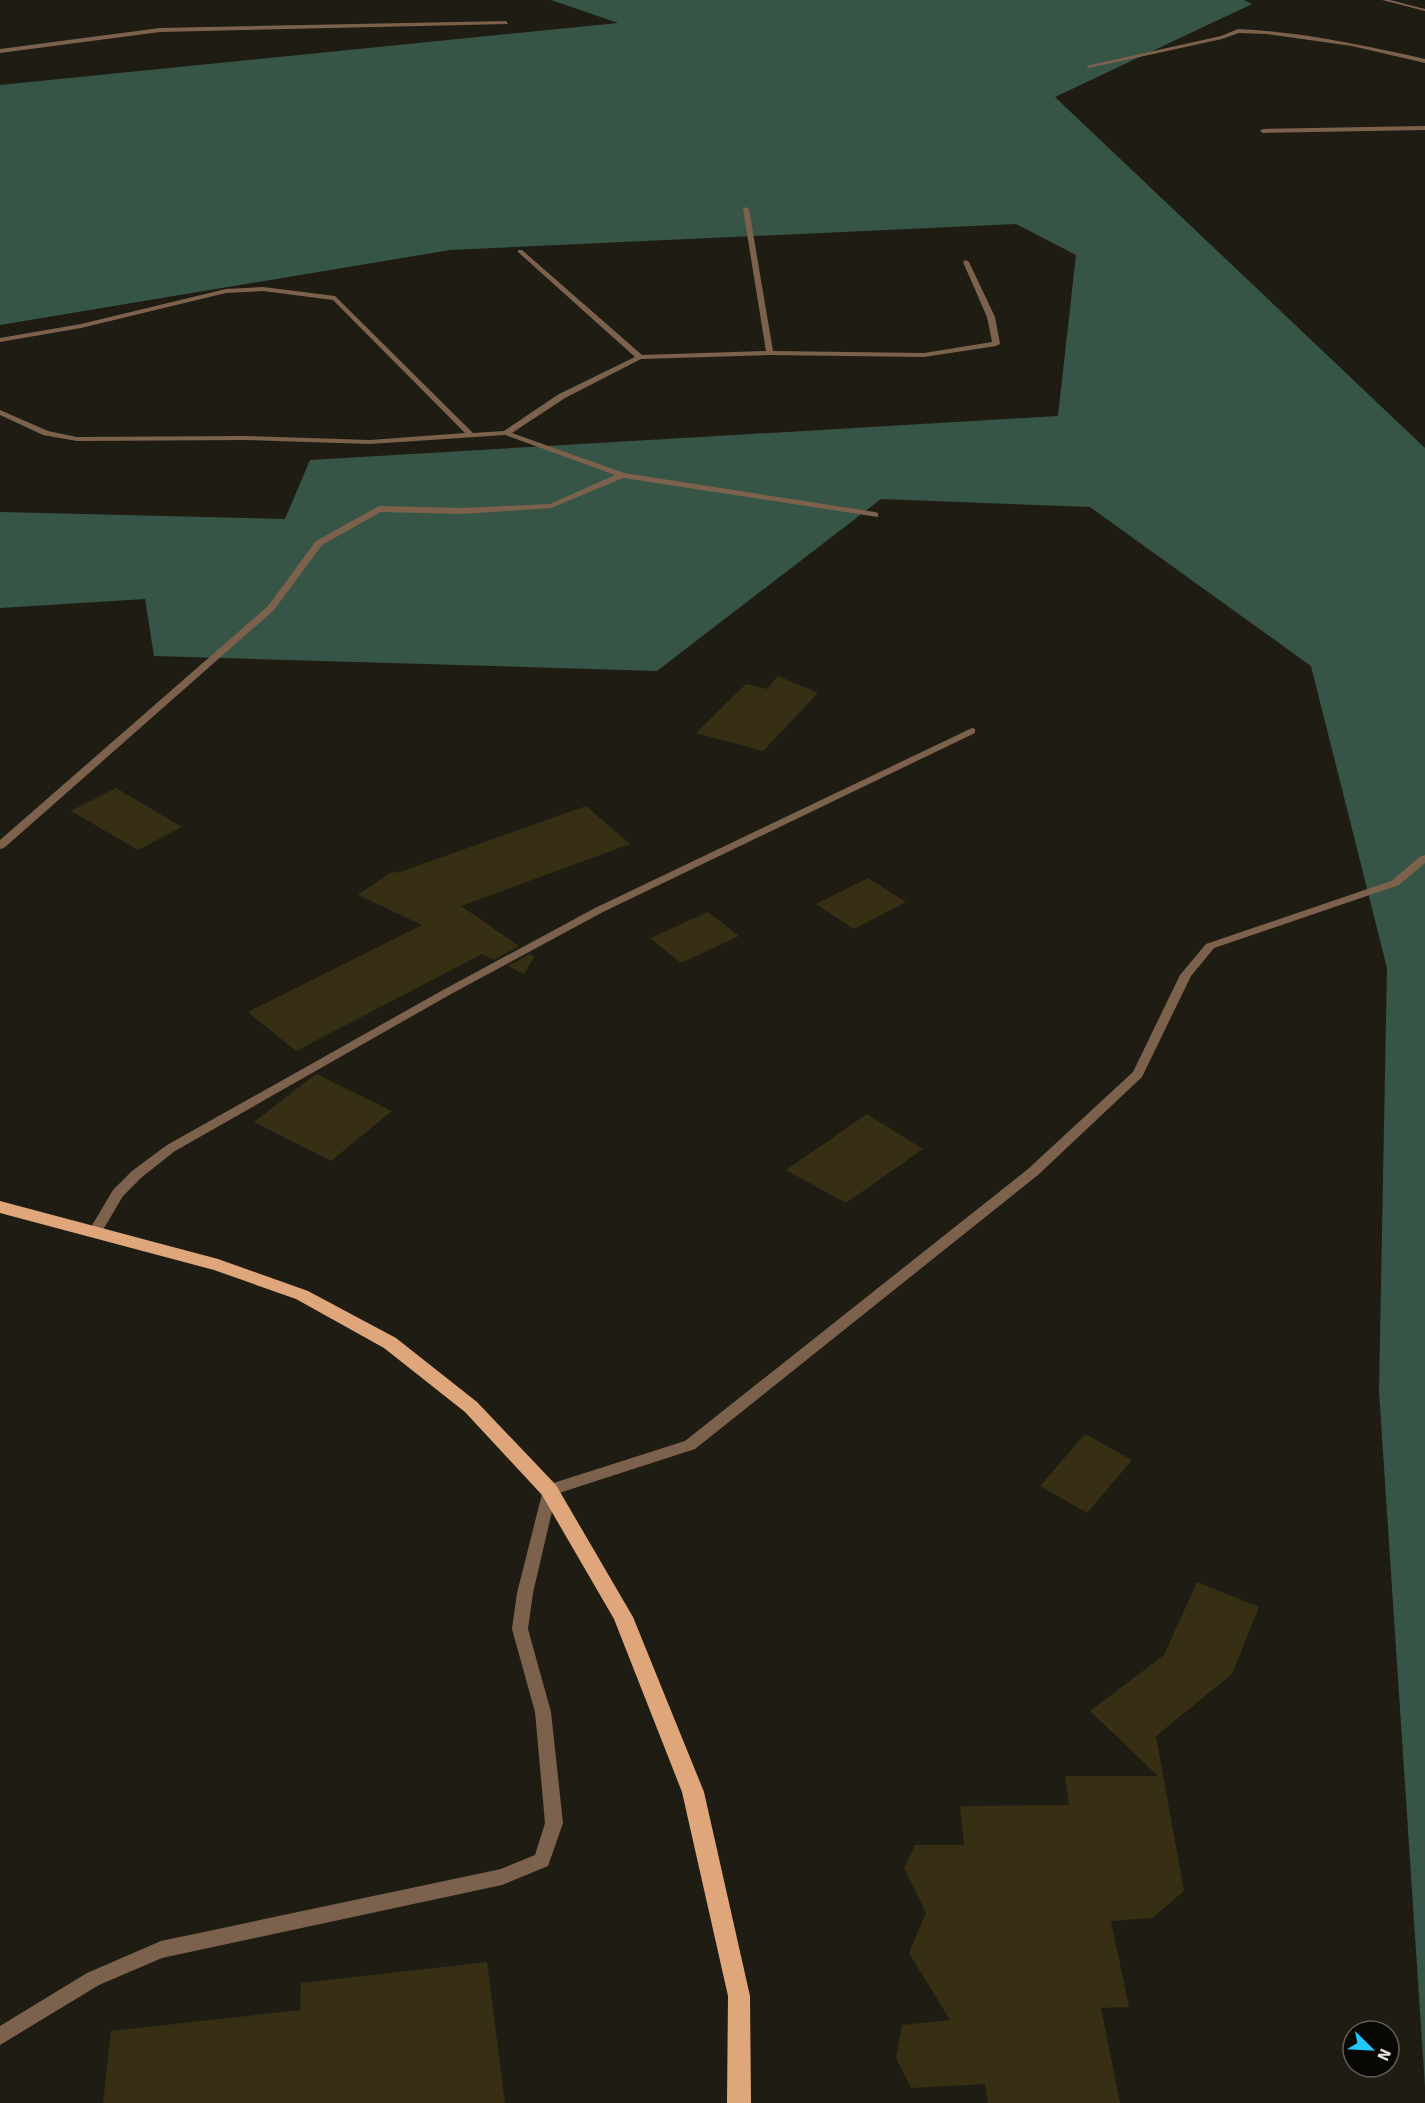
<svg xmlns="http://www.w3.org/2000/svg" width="1425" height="2103" viewBox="0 0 1425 2103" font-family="Signika,sans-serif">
	<rect width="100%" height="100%" fill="#1f1d13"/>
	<path fill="#365546" d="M551,0H1244L1252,4L1055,97L1425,448V2087L1379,1391L1387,968L1311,666L1090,507L881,499L657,671L154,656L145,599L0,608V512L285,519L310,460L1058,416L1076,255L1016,224L450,250L0,325V85L618,23Z"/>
	<path fill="#362f14" d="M778,676L818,693L763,751L696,733L746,684L767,689Z
		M116,788L182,827L138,850L71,811Z
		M586,806L630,844L461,906L519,946L494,960L482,954L296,1051L248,1012L422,925L358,895L393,871L397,873Z
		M868,878L906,902L854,929L816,904Z
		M708,912L739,936L681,963L650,938Z
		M530,954L534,957L524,974L508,966Z
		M316,1074L392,1111L331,1161L254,1122Z
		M867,1114L923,1149L846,1203L786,1170Z
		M1085,1434L1132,1460L1087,1513L1040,1486Z
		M1197,1582L1259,1607L1232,1674L1156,1736L1184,1891L1152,1918L1111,1921L1129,2007L1101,2008L1120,2103H988L985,2084L911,2088L896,2058L902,2025L950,2020L909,1953L926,1913L904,1868L915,1845H964L960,1806L1069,1805L1065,1776H1158L1090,1711L1164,1655Z
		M487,1962L505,2103H103L111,2031L300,2010L301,1983Z"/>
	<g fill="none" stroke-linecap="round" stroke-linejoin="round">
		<path fill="#7c614c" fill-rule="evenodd" d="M1382,0H1390L1425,9V11Z
			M506,21L508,24L160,32L0,53V49L160,28Z
			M1238,29C1302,32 1363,45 1425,59V63L1352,46L1267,34L1239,33L1222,39L1089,68L1086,66L1221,36Z
			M1425,126V130L1263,133L1260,131L1263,129Z
			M746,207L749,209L773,351L924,353L992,342L987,317L963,262L966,260L969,262L995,317L1000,344L996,346L924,357L770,355L641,359L565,398L512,433L624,473L875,512L878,513V517L623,478L551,508L463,514L381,512L322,545L274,610L4,848L0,849V840L268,606L316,541L379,506L463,508L550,504L615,475L505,435L370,444L246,440L77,441L43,435L0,415V410L48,431L77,437L246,436L370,440L465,433L333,300L263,291L226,293L81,328L0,342V338L81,324L226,289L263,287L335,296L473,433L504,431L559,394L635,357L518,252V250H522L642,355L766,351L743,209Z
			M972,728L975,729V733L603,912L451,994L175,1151L142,1177L123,1196L100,1235H90L88,1232L113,1190L132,1171L167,1145L443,990L595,908Z
			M1425,855V863L1399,885L1214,948L1191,976L1142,1077L1038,1175L695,1449L556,1494L533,1593L528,1629L551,1712L563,1823L548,1866L502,1885L162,1958L99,1985L0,2045V2026L87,1973L161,1941L501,1869L535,1855L545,1823L535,1712L512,1629L517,1593L544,1486L685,1441L1028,1169L1133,1072L1180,975L1206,944L1391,881L1421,856Z"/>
		<path fill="#dea67a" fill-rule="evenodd" d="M0,1201L218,1259L308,1291L396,1338L477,1402L556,1485L633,1617L704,1792L750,1996L751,2103H727L728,1996L682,1792L614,1619L542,1495L465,1412L384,1348L296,1299L214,1270L0,1213Z"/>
	</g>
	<g transform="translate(1371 2049) rotate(114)"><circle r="28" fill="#080704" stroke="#605f5a" stroke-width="1.5"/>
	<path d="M0-4.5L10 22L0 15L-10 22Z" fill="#22c9fe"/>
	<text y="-9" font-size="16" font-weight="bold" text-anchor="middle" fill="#e5e3dc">N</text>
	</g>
</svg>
